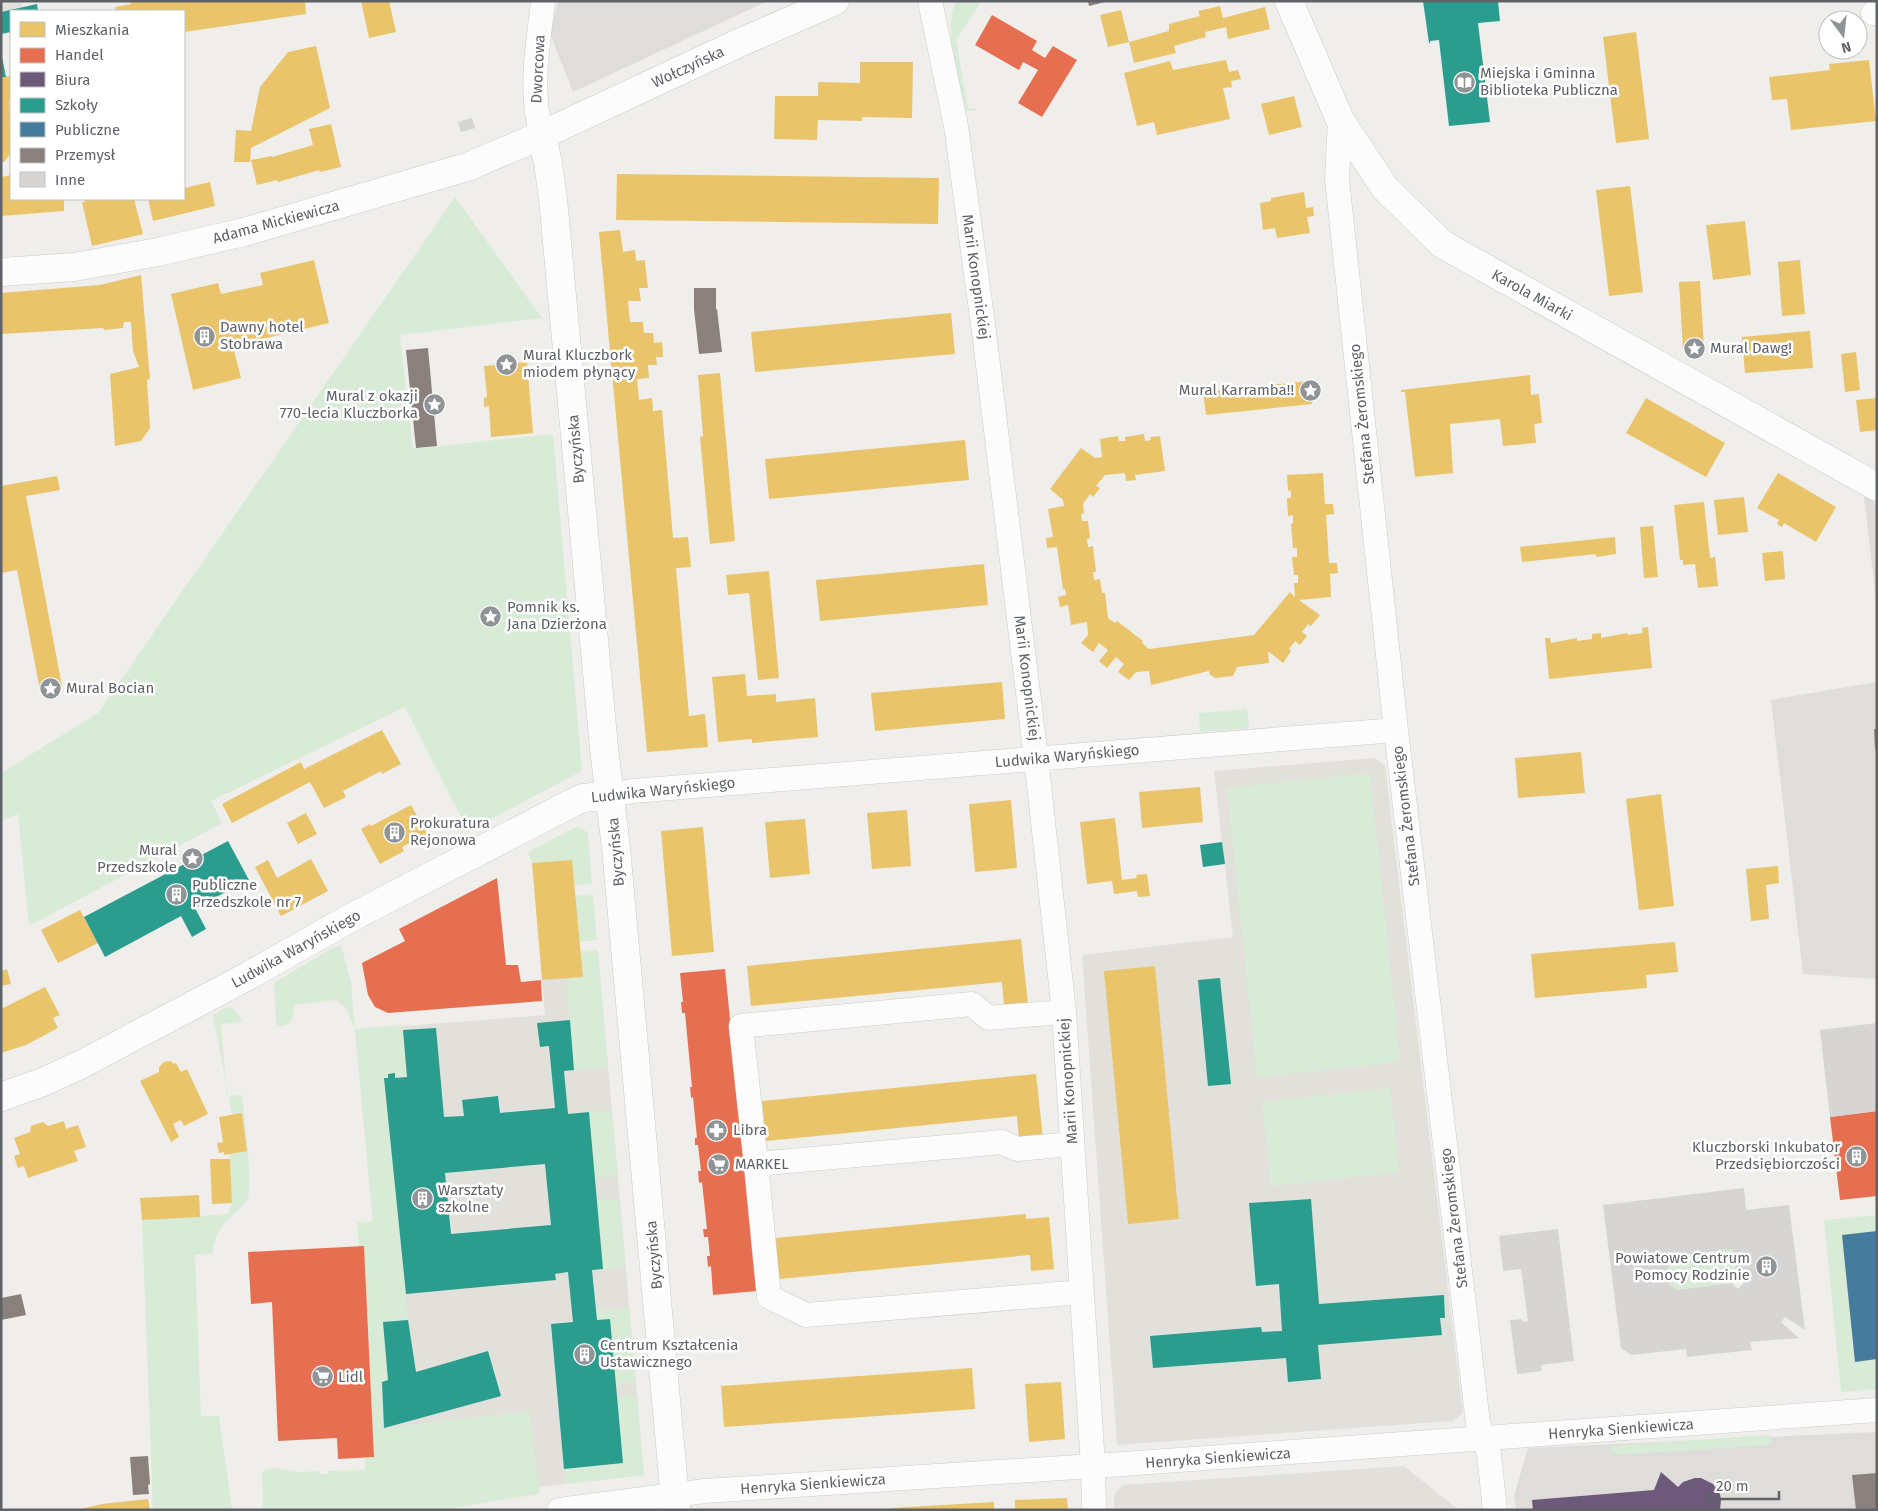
<svg xmlns="http://www.w3.org/2000/svg" width="1878" height="1511" viewBox="0 0 1878 1511" font-family="'Fira Sans',sans-serif">
	<rect width="100%" height="100%" fill="#efeeea"/>
	<path fill="#dfddda" d="M558,1H768L573,92L550,34Z
		M1864,495L1877,504V610Z
		M1877,682V979L1803,974L1771,700Z
		M1877,1432V1510H1516L1514,1496L1528,1448Z"/>
	<path fill="#e2e0da" d="M1,1H22V7L1,12Z
		M1375,758L1385,766L1463,1413L1453,1421L1117,1445L1082,955L1233,937L1214,771Z
		M600,975L644,1475L393,1504L384,1428L382,1382L388,1380L355,1030L545,1015L542,980Z
		M1404,1466L1459,1510H1114V1495L1122,1485Z"/>
	<path fill="#d8ebd6" d="M956,1H982L956,39L968,109L976,108V110L965,111C959,81 943,28 956,1Z
		M455,197L542,318L400,335L413,449L553,434L582,771L468,831L405,707L211,801L222,823L29,926L18,814L1,821V773L98,713Z
		M1247,709L1249,728L1200,732L1199,713Z
		M1370,773L1400,1062L1257,1077L1227,788Z
		M578,826L588,833L592,884L574,885L572,860L532,863L528,852Z
		M593,894L597,940L580,942L575,896Z
		M341,945L351,983L355,1029L399,1025L403,1030L407,1077L395,1078V1073L388,1074V1078L384,1079L408,1320L383,1323L388,1380L384,1428L529,1411L539,1494L439,1510H263L262,1472L267,1469L273,1468L300,1472L319,1471V1474H328V1471L365,1470V1458L374,1457L364,1246H359L357,1223L373,1221L355,1030L346,1008L336,1000L294,1005L293,1016L289,1024L282,1026L277,1025L276,1019L274,983L329,950Z
		M598,950L608,1067L574,1070L566,979L583,977L580,951Z
		M227,1007C236,1009 239,1014 242,1022L221,1024L227,1096L242,1095C244,1114 254,1187 247,1200C243,1207 237,1211 231,1217C219,1227 214,1239 212,1254L195,1255L201,1416H219L232,1510H153L142,1220L228,1214L232,1203L229,1154L247,1151L242,1114L232,1115L213,1015Z
		M1390,1088L1399,1172L1271,1186L1262,1102Z
		M612,1110L618,1176L595,1178L589,1112Z
		M619,1198L626,1267L603,1269L597,1200Z
		M1877,1215V1389L1841,1392L1824,1220Z
		M1733,1249L1737,1278L1732,1283L1677,1290L1670,1285L1667,1257Z
		M629,1309L636,1382L616,1385L610,1319L597,1320L596,1310Z
		M637,1395L644,1475L565,1484L564,1469L623,1463L617,1397Z
		M1768,1435L1771,1437V1443L1767,1445L1617,1455L1612,1453L1610,1451L1612,1446Z"/>
	<path fill="#e9c46a" d="M131,1H305L306,14L184,32V11H116L115,7L131,4Z
		M361,1H389L396,32L369,38Z
		M1220,6L1223,18L1265,7L1270,29L1228,39L1226,27L1205,32L1206,37L1174,46L1176,53L1134,63L1129,42L1169,31V24L1200,16L1198,11Z
		M1121,10L1129,42L1108,47L1100,15Z
		M1636,32L1649,139L1616,143L1603,37Z
		M316,46L330,108L251,148L250,162H234L236,130L251,131L260,87L288,52Z
		M1226,60L1229,72L1238,70L1241,79L1231,81L1232,87L1223,88L1230,119L1157,135L1154,122L1137,126L1124,73L1170,61L1173,70Z
		M1869,60L1876,121L1791,130L1787,99L1772,100L1769,77L1830,70L1829,64Z
		M860,62H913L912,118L862,117V121L818,120L817,140L774,139L775,96H818V82L860,83Z
		M11,76V99L9,100L11,153L4,162H1V77Z
		M1294,96L1302,127L1269,135L1261,104Z
		M331,124L341,167L320,172L319,170L278,182L277,180L257,185L251,160L272,156V157L313,145L309,129Z
		M617,174L939,178L938,224L616,220Z
		M11,175V199H64V211L1,216V177Z
		M210,182L215,206L153,221L148,199H184V188Z
		M1630,186L1643,292L1609,296L1596,190Z
		M1304,192L1306,208L1313,207L1314,216L1307,217L1310,233L1277,238L1275,228L1263,230L1260,203L1271,201V198Z
		M84,199H134L143,234L92,246L82,202H85Z
		M1745,221L1751,275L1713,280L1706,225Z
		M620,230L623,252L635,250L636,261L645,260L646,272L648,288H639L641,301H628L630,322H643L644,333H653L654,343L662,342L663,357H656L657,365H648L649,378L637,379L639,400L652,398L653,411L662,410L673,538L688,537L691,567L676,568L689,716L705,714L708,747L647,752L599,232Z
		M314,260L329,323L233,346L241,378L193,390L171,294L218,283L221,294L263,285L260,273Z
		M1800,260L1805,314L1782,316L1778,262Z
		M141,275L150,379L147,380L150,428L141,441L115,446L110,374L139,367L133,351L131,322H124L123,328L104,330L103,328L1,334V293L100,285Z
		M1700,281L1704,348L1683,349L1679,282Z
		M951,313L955,354L755,372L751,332Z
		M1810,331L1813,368L1745,373L1742,337Z
		M1856,352L1860,390L1845,392L1841,354Z
		M527,362L533,433L491,437L489,406L484,407V398L487,397L484,366Z
		M720,373L735,541L710,544L700,437L703,436L698,375Z
		M1530,375L1531,395L1539,394L1542,423L1534,424L1536,443L1503,446L1500,419L1450,424L1453,473L1415,477L1405,392H1401V390Z
		M1309,381L1312,404L1206,415L1203,392Z
		M1646,398L1725,443L1706,477L1626,433Z
		M1877,398V430L1860,432L1856,400Z
		M1144,434L1145,441L1151,440L1150,437L1160,436L1165,471L1135,475L1136,480L1126,481L1125,473L1105,475L1096,486L1100,488L1093,497L1090,494L1083,504L1084,513L1081,514L1082,521H1088L1090,538L1087,539L1088,547L1093,546L1096,572H1093L1094,580L1100,579L1102,593H1105L1108,618L1115,623L1117,621L1143,641L1142,643L1149,649L1254,635L1290,592L1295,597L1294,583H1298V575H1294L1292,557H1297V548H1293L1291,524L1293,523V515L1288,516L1287,498H1291V490L1288,491L1287,475L1323,473L1325,504H1333L1334,514L1326,515L1329,563H1337L1338,573L1330,574L1331,597L1299,600L1320,615L1311,626L1308,624L1302,632L1307,636L1300,645L1295,641L1289,649L1291,651L1283,663L1268,651L1269,663L1237,667L1233,676L1215,678L1210,675L1209,671L1151,685L1149,671L1136,672L1129,680L1118,672L1124,664L1116,657L1107,668L1099,661L1108,650L1099,643L1093,652L1081,643L1088,635L1087,622L1071,625L1068,605L1060,607L1058,597L1066,595L1065,589H1063L1057,547L1047,548L1046,538L1053,537L1048,509L1064,506L1063,500L1050,489L1081,448L1095,458L1102,457L1100,439L1118,436L1119,441H1125V437Z
		M965,440L969,480L769,499L765,459Z
		M1778,473L1836,507L1816,542L1784,523L1782,527L1777,524L1779,520L1757,508Z
		M57,476L60,490L26,496L62,686L40,690L17,570L1,573V486Z
		M1744,497L1748,532L1718,535L1714,500Z
		M1704,502L1710,558L1715,557L1718,586L1698,588L1695,564L1683,565V560H1680L1674,505Z
		M1653,526L1658,577L1644,578L1640,527Z
		M1615,537L1616,554L1596,557V554L1522,562L1520,547Z
		M1783,551L1785,579L1765,581L1762,553Z
		M984,564L988,605L820,621L816,580Z
		M769,571L779,678L758,680L749,593L728,595L726,575Z
		M1648,627L1652,668L1549,679L1545,638H1550L1551,643L1577,638V641L1592,639V634L1601,633V638L1627,633L1628,635L1643,633L1642,628Z
		M745,674L747,696L776,694V702L815,698L818,737L752,743V739L718,742L712,677Z
		M1002,682L1005,719L875,731L871,693Z
		M382,730L401,764L382,774L381,771L343,791L346,797L324,808L310,782L232,823L222,804L301,762L304,769Z
		M1581,752L1585,793L1518,798L1515,758Z
		M1200,787L1203,822L1142,828L1139,792Z
		M1661,794L1674,906L1639,910L1626,799Z
		M1011,800L1017,868L975,872L969,804Z
		M411,805L427,834L402,847L404,851L380,864L361,829L370,824L371,826Z
		M907,810L911,866L872,869L867,813Z
		M306,813L317,834L298,844L287,823Z
		M1115,818L1122,880L1137,878L1136,875L1147,874L1150,896L1138,897L1137,891L1114,894L1112,881L1087,884L1080,822Z
		M805,819L810,874L770,878L765,822Z
		M703,827L714,952L672,956L661,831Z
		M311,859L328,891L281,916L255,867L268,860L277,878Z
		M572,860L583,977L542,980L532,863Z
		M1778,866L1779,883L1766,885L1769,919L1751,921L1746,869Z
		M80,910L98,943L58,963L41,930Z
		M1021,939L1028,1004L1004,1006L1002,982L751,1006L747,966Z
		M1675,942L1678,972L1646,975L1647,988L1535,998L1531,954Z
		M1155,966L1179,1219L1128,1224L1104,971Z
		M7,969L11,984L1,986V971Z
		M45,987L60,1015L53,1018L58,1028L26,1045L1,1053V1009Z
		M170,1061L174,1064L176,1063L181,1072L187,1069L208,1114L184,1126L181,1120L173,1124L179,1137L171,1142L140,1081L159,1072V1067L164,1062Z
		M1036,1074L1043,1138L1019,1140L1017,1116L766,1141L762,1101Z
		M242,1113L247,1151L224,1155V1152L219,1153L217,1143L223,1142L219,1117Z
		M64,1121L66,1129L78,1125L86,1147L74,1151L78,1161L28,1178L24,1166L18,1168L14,1156L20,1154L14,1138L30,1132L31,1126L43,1122L48,1126Z
		M210,1159H230L232,1203L212,1204Z
		M199,1195L200,1217L142,1220L140,1198Z
		M1026,1214V1219L1049,1217L1054,1269L1031,1271L1030,1255L779,1279L775,1238Z
		M972,1368L975,1409L724,1427L721,1386Z
		M1061,1382L1065,1439L1029,1442L1025,1384Z
		M1067,1498L1068,1510H1015V1500Z
		M148,1499L150,1510H76L102,1504Z
		M994,1502V1510H892V1508Z"/>
	<path fill="#e76f51" d="M992,15L1037,41L1032,50L1045,58L1053,46L1077,60L1042,117L1018,103L1038,70L1023,62L1019,70L975,45Z
		M497,878L506,965H518L521,982L541,980L542,1001L388,1013L375,1007L368,995L362,963L405,941L399,929Z
		M725,969L757,1291L713,1295L711,1266L708,1267L707,1256H710L708,1237H704L703,1229H707L702,1182L699,1183L698,1171H701L698,1145H695V1138H697L693,1097L691,1098L690,1087H692L685,1013H682L681,1002H683L680,973Z
		M1877,1111V1196L1840,1200L1830,1117Z
		M364,1246L374,1457L338,1459L337,1438L278,1441L272,1302L251,1304L248,1252Z"/>
	<path fill="#6d597a" d="M1661,1472L1678,1487L1683,1482L1695,1478H1701L1713,1484L1720,1494L1721,1500L1720,1510H1533L1532,1500L1654,1490Z"/>
	<path fill="#2a9d8f" fill-rule="evenodd" d="M1423,1H1498L1500,21L1478,23L1490,122L1449,126L1439,40L1430,41V43H1429Z
		M37,4L38,11H11V32L1,34V12Z
		M1,52L6,77H1Z
		M228,841L249,880L195,908L206,929L192,937L181,916L105,957L84,917Z
		M1222,842L1225,864L1203,867L1200,845Z
		M1220,978L1231,1084L1208,1086L1198,980Z
		M570,1020L574,1070L564,1071L568,1114L589,1112L603,1269L592,1270L597,1320L610,1319L623,1463L564,1469L551,1324L573,1322L568,1272L555,1274L556,1280L406,1294L384,1078H388V1074L395,1073V1078L407,1077L403,1030L436,1028L444,1117L464,1116L462,1100L498,1096L500,1113L555,1108L549,1046L540,1047L537,1023ZM545,1164L551,1225L451,1234L445,1173Z
		M1311,1199L1319,1304L1444,1295L1445,1318H1440L1442,1335L1318,1345L1321,1379L1288,1382L1286,1358L1153,1368L1150,1336L1261,1327L1262,1332L1282,1331L1279,1284L1256,1286L1249,1203Z
		M408,1320L416,1372L488,1351L501,1396L384,1428L382,1382L388,1380L383,1322Z"/>
	<path fill="#457b9d" d="M1877,1231V1359L1855,1362L1842,1235Z"/>
	<path fill="#8a817c" d="M1088,1H1105V2L1089,6Z
		M694,288H716V309H717L722,352L699,354L694,309Z
		M428,348L437,446L416,448L406,350Z
		M1874,729H1877V749H1875Z
		M21,1294L26,1315L1,1320V1298Z
		M148,1456L150,1484L148,1485L149,1494L133,1495L130,1457Z
		M1877,1473V1510H1856L1852,1475Z"/>
	<path fill="#d6d5d3" fill-rule="evenodd" d="M472,118L475,128L461,132L458,122Z
		M1877,1023V1111L1830,1117L1820,1030Z
		M1744,1188L1746,1210L1789,1205L1805,1330L1785,1317L1781,1322L1799,1338L1750,1342L1752,1350L1687,1357L1686,1349L1631,1355L1621,1348L1603,1205ZM1733,1249L1737,1278L1744,1283L1738,1289L1732,1283L1677,1290L1670,1285L1667,1257Z
		M1558,1229L1574,1361L1541,1365L1542,1371L1517,1374L1510,1320L1522,1319V1322L1528,1321L1521,1269L1503,1271L1499,1236Z"/>
	<g fill="none" stroke-linecap="round" stroke-linejoin="round">
		<defs>
			<path id="street" d="M930,1L956,126L984,332L1036,758L1064,1012L1093,1466L1094,1510
				M1873,13H1877
				M1340,120L1337,179L1396,730L1478,1423L1489,1454L1495,1510
				M542,135C529,92 538,46 543,1
				M611,795L633,791L1396,730
				M1064,1012L988,1018L972,1004L741,1026L756,1164L1002,1142L1017,1149L1072,1144
				M756,1164L769,1297L806,1315L1082,1292
				M559,1510L705,1491L1123,1464L1877,1410"/>
			<path id="secondary" d="M1289,1L1340,120L1385,188L1442,244L1877,487
				M542,135L548,163L553,199L604,748L616,848L676,1510
				M1,272L74,267L158,252L244,232L467,167L542,135L739,43L835,1
				M1,1097L43,1082L82,1064L248,976L354,916L572,803L583,798L611,795"/>
		</defs>
		<use href="#street" stroke="#cbcccc" stroke-width="25"/>
		<use href="#secondary" stroke="#cacacb" stroke-width="29"/>
		<use href="#street" stroke="#fdfcfc" stroke-width="24"/>
		<use href="#secondary" stroke="#fdfcfc" stroke-width="28"/>
	</g>
	<defs>
		<symbol id="library-disc" viewBox="-11 -11 22 22"><circle r="9.5" fill="#919496" stroke="#fff"/><path d="M-6-4Q-3-5.5-.7-3.5V5Q-3 3-6 4ZM6-4Q3-5.5 .7-3.5V5Q3 3 6 4Z" fill="#fff"/></symbol>
		<symbol id="building-disc" viewBox="-11 -11 22 22"><circle r="9.5" fill="#919496" stroke="#fff"/><path d="M-4-6H4V6H1V3H-1V6H-4ZM-2.5-4.3h1.7v1.8h-1.7ZM.8-4.3h1.7v1.8H.8ZM-2.5-1h1.7V.8h-1.7ZM.8-1h1.7V.8H.8Z" fill="#fff"/></symbol>
		<symbol id="sight-disc" viewBox="-11 -11 22 22"><circle r="9.5" fill="#919496" stroke="#fff"/><path d="M0-6L1.8-2.2L6-1.7L2.9 1.2L3.7 5.4L0 3.3L-3.7 5.4L-2.9 1.2L-6-1.7L-1.8-2.2Z" fill="#fff"/></symbol>
		<symbol id="pharmacy-disc" viewBox="-11 -11 22 22"><circle r="9.5" fill="#919496" stroke="#fff"/><path d="M-2-6h4v4h4v4h-4v4h-4v-4h-4v-4h4Z" fill="#fff"/></symbol>
		<symbol id="supermarket-disc" viewBox="-11 -11 22 22"><circle r="9.5" fill="#919496" stroke="#fff"/><path d="M-6-5.5h2.5l.6 2H6L4.5 2H-2.5L-4.4-4H-6ZM-1.5 3.2a1.3 1.3 0 1 0 .1 0ZM3 3.2a1.3 1.3 0 1 0 .1 0Z" fill="#fff"/></symbol>
	</defs>
	<g fill-rule="evenodd">
		<use href="#library-disc" x="1452" y="70" width="25" height="25"/>
		<use href="#building-disc" x="192" y="324" width="25" height="25"/>
		<use href="#sight-disc" x="1682" y="336" width="25" height="25"/>
		<use href="#sight-disc" x="494" y="352" width="25" height="25"/>
		<use href="#sight-disc" x="1298" y="378" width="25" height="25"/>
		<use href="#sight-disc" x="422" y="392" width="25" height="25"/>
		<use href="#sight-disc" x="478" y="604" width="25" height="25"/>
		<use href="#sight-disc" x="38" y="676" width="25" height="25"/>
		<use href="#building-disc" x="382" y="820" width="25" height="25"/>
		<use href="#sight-disc" x="180" y="846" width="25" height="25"/>
		<use href="#building-disc" x="164" y="882" width="25" height="25"/>
		<use href="#pharmacy-disc" x="704" y="1118" width="25" height="25"/>
		<use href="#building-disc" x="1844" y="1144" width="25" height="25"/>
		<use href="#supermarket-disc" x="706" y="1152" width="25" height="25"/>
		<use href="#building-disc" x="410" y="1186" width="25" height="25"/>
		<use href="#building-disc" x="1754" y="1254" width="25" height="25"/>
		<use href="#building-disc" x="572" y="1342" width="25" height="25"/>
		<use href="#supermarket-disc" x="310" y="1364" width="25" height="25"/>
	</g>
	<g text-anchor="middle" dominant-baseline="central" stroke-width="5" stroke-linejoin="round" paint-order="stroke">
		<g font-size="15" fill="#5f6368" stroke="#fff">
			<text transform="translate(688 67) rotate(-25)">Wołczyńska</text>
			<text transform="translate(538 69) rotate(-87)">Dworcowa</text>
			<text transform="translate(276 222) rotate(-15)">Adama Mickiewicza</text>
			<text transform="translate(976 277) rotate(82)">Marii Konopnickiej</text>
			<text transform="translate(1532 295) rotate(29)">Karola Miarki</text>
			<text transform="translate(1362 414) rotate(-96)">Stefana Żeromskiego</text>
			<text transform="translate(576 449) rotate(-95)">Byczyńska</text>
			<text transform="translate(1027 678) rotate(83)">Marii Konopnickiej</text>
			<text transform="translate(1067 756) rotate(-5)">Ludwika Waryńskiego</text>
			<text transform="translate(663 790) rotate(-6)">Ludwika Waryńskiego</text>
			<text transform="translate(1406 816) rotate(-97)">Stefana Żeromskiego</text>
			<text transform="translate(616 852) rotate(-95)">Byczyńska</text>
			<text transform="translate(296 949) rotate(-29)">Ludwika Waryńskiego</text>
			<text transform="translate(1068 1081) rotate(-94)">Marii Konopnickiej</text>
			<text transform="translate(1454 1218) rotate(-97)">Stefana Żeromskiego</text>
			<text transform="translate(654 1255) rotate(-95)">Byczyńska</text>
			<text transform="translate(1621 1429) rotate(-4)">Henryka Sienkiewicza</text>
			<text transform="translate(1218 1458) rotate(-4)">Henryka Sienkiewicza</text>
			<text transform="translate(813 1484) rotate(-4)">Henryka Sienkiewicza</text>
		</g>
		<g font-size="15" fill="#5f6368" stroke="#fff" text-anchor="start">
			<text x="1480" y="73">Miejska i Gminna<tspan x="1480" dy="17">Biblioteka Publiczna</tspan></text>
			<text x="220" y="327">Dawny hotel<tspan x="220" dy="17">Stobrawa</tspan></text>
			<text x="1710" y="348">Mural Dawg!</text>
			<text x="523" y="355">Mural Kluczbork<tspan x="523" dy="17">miodem płynący</tspan></text>
			<text x="1294" y="390" text-anchor="end">Mural Karramba!!</text>
			<text x="418" y="396" text-anchor="end">Mural z okazji<tspan x="418" dy="17">770-lecia Kluczborka</tspan></text>
			<text x="507" y="607">Pomnik ks.<tspan x="507" dy="17">Jana Dzierżona</tspan></text>
			<text x="66" y="688">Mural Bocian</text>
			<text x="410" y="823">Prokuratura<tspan x="410" dy="17">Rejonowa</tspan></text>
			<text x="177" y="850" text-anchor="end">Mural<tspan x="177" dy="17">Przedszkole</tspan></text>
			<text x="192" y="885">Publiczne<tspan x="192" dy="17">Przedszkole nr 7</tspan></text>
			<text x="733" y="1130">Libra</text>
			<text x="1840" y="1147" text-anchor="end">Kluczborski Inkubator<tspan x="1840" dy="17">Przedsiębiorczości</tspan></text>
			<text x="735" y="1164">MARKEL</text>
			<text x="438" y="1190">Warsztaty<tspan x="438" dy="17">szkolne</tspan></text>
			<text x="1750" y="1258" text-anchor="end">Powiatowe Centrum<tspan x="1750" dy="17">Pomocy Rodzinie</tspan></text>
			<text x="600" y="1345">Centrum Kształcenia<tspan x="600" dy="17">Ustawicznego</tspan></text>
			<text x="338" y="1377">Lidl</text>
		</g>
	</g>
	<rect width="1878" height="1511" fill="none" stroke="#5f6368" stroke-width="5"/>
	<rect x="10" y="10" width="175" height="190" fill="#ffffff" stroke="#bfc1c3"/>
	<rect x="20" y="22" width="25" height="15" fill="#e9c46a" stroke="#bfc1c3"/>
	<text x="55" y="35" font-size="15" fill="#5f6368">Mieszkania</text>
	<rect x="20" y="48" width="25" height="15" fill="#e76f51" stroke="#bfc1c3"/>
	<text x="55" y="60" font-size="15" fill="#5f6368">Handel</text>
	<rect x="20" y="72" width="25" height="15" fill="#6d597a" stroke="#bfc1c3"/>
	<text x="55" y="85" font-size="15" fill="#5f6368">Biura</text>
	<rect x="20" y="98" width="25" height="15" fill="#2a9d8f" stroke="#bfc1c3"/>
	<text x="55" y="110" font-size="15" fill="#5f6368">Szkoły</text>
	<rect x="20" y="122" width="25" height="15" fill="#457b9d" stroke="#bfc1c3"/>
	<text x="55" y="135" font-size="15" fill="#5f6368">Publiczne</text>
	<rect x="20" y="148" width="25" height="15" fill="#8a817c" stroke="#bfc1c3"/>
	<text x="55" y="160" font-size="15" fill="#5f6368">Przemysł</text>
	<rect x="20" y="172" width="25" height="15" fill="#d6d5d3" stroke="#bfc1c3"/>
	<text x="55" y="185" font-size="15" fill="#5f6368">Inne</text>
	<g transform="translate(1843 35) rotate(165)"><circle r="24" fill="#ffffff" stroke="#bfc1c3"/>
	<path d="M0-4L9 19L0 12L-9 19Z" fill="#919496"/>
	<text y="-8" font-size="14" font-weight="bold" text-anchor="middle" fill="#5f6368">N</text>
	</g>
	<path d="M1708 1491v8h71v-8" fill="none" stroke="#5f6368" stroke-width="2.5"/>
	<text x="1716" y="1491" font-size="15" fill="#5f6368" stroke="#ffffff" stroke-width="4" paint-order="stroke">20 m</text>
</svg>
